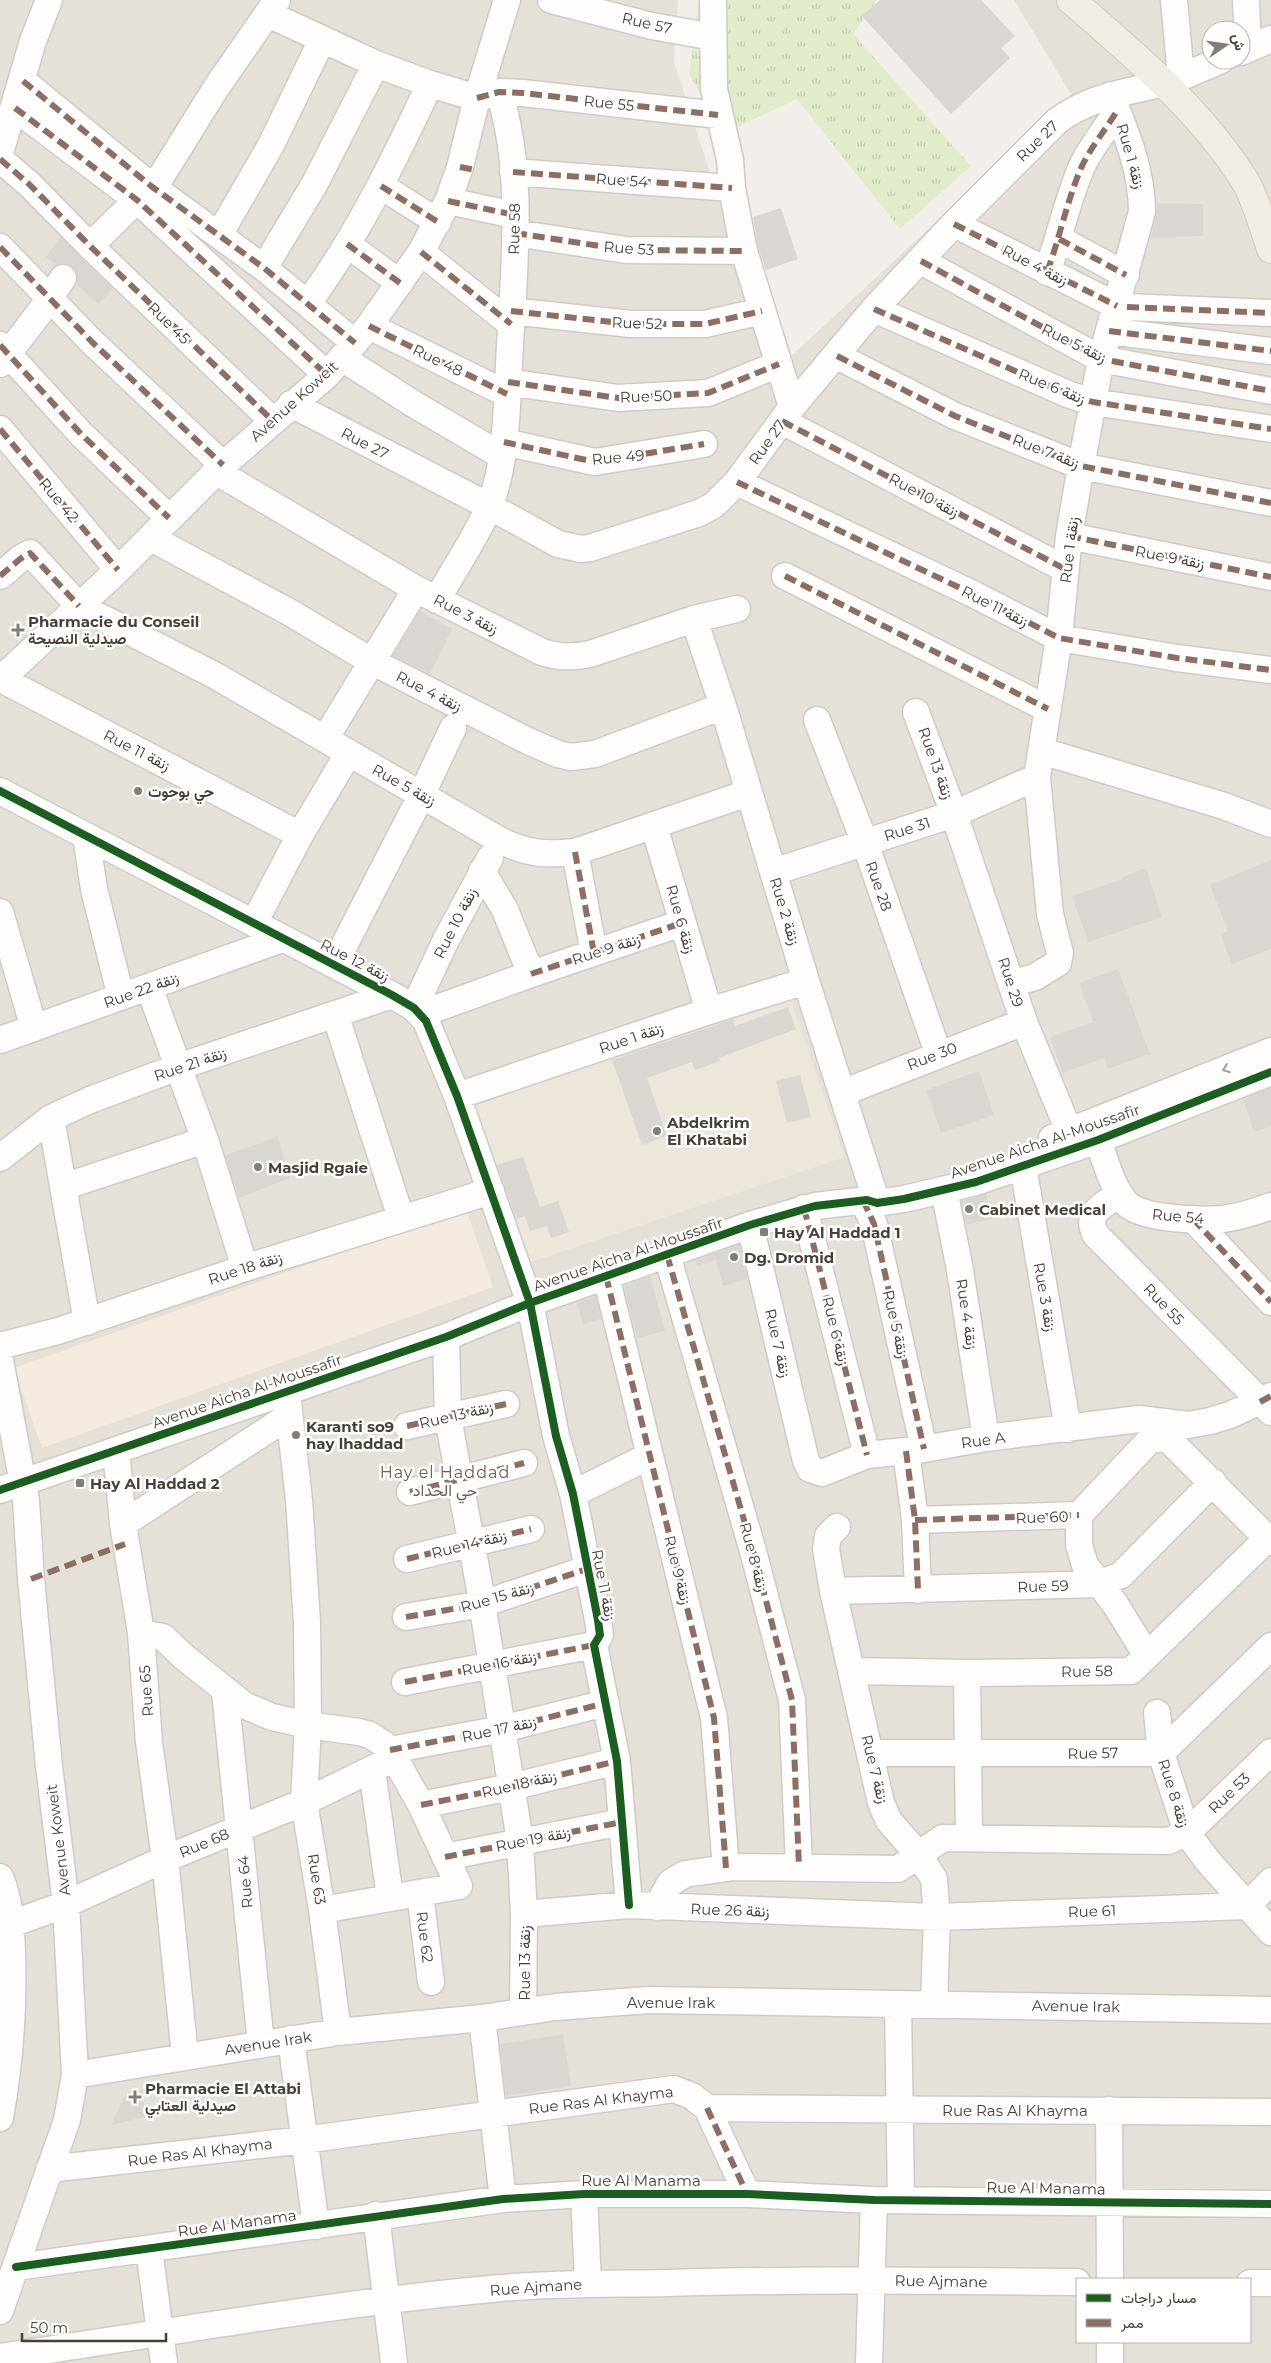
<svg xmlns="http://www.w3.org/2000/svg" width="1271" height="2363" viewBox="0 0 1271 2363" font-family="Montserrat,Vazirmatn,sans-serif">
	<defs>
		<pattern id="grass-tufts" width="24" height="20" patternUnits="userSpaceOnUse" patternTransform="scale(1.25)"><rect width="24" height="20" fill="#e1eccb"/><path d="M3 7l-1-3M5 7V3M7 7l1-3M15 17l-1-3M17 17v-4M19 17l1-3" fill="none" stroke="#c3cbaf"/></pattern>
	</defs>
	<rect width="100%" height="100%" fill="#f2efeb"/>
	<path fill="#e6e1d8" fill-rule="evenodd" d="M0,0H678L674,62L775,371L1072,96L1014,0H1271V2363H0ZM1211,30H1241V60H1211ZM1077,2279H1250V2342H1077Z"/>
	<path fill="#f5eade" d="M466,1209L493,1287L42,1448L14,1368Z"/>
	<path fill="#ede6da" d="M790,998L845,1157L528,1263L469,1105Z"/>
	<path fill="url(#grass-tufts)" d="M699,0H877L853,34L971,166L900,229L797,99L722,134L689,74Z"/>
	<path fill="#dad6d2" d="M880,0H981L1015,36L1001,48L1010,58L951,114L862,16Z
		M1157,203L1203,204V236L1151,238L1156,216Z
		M781,208L798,259L766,270L758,247L753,217Z
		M60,237L113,289L98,304L76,284L77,272L72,266L64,263L56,265L46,257Z
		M420,611L452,629L430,674L393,655Z
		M1271,860V949L1232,964L1220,934L1228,931L1210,885Z
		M1146,868L1162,917L1088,942L1072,896L1123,879L1122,877Z
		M1118,969L1150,1054L1108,1069L1104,1058L1063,1073L1050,1037L1093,1022L1079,983Z
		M788,1007L796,1029L719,1058L720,1061L695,1070L692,1062L647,1078L667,1136L642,1145L612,1060L733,1019L735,1026Z
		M979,1071L994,1115L941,1133L926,1090Z
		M800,1075L811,1117L787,1123L776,1081Z
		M1271,1088V1126L1254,1132L1243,1099Z
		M278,1137L290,1178L239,1198L225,1155Z
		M523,1157L540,1207L558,1201L569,1232L551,1238L547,1226L530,1231L525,1216L516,1219L497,1165Z
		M986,1194L992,1219L966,1225L961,1201Z
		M739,1245L747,1279L723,1286L716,1260L697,1266L695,1260Z
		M650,1276L665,1331L637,1338L624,1286Z
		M596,1296L601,1319L583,1324L577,1302Z
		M563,2034L571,2086L506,2096L500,2044Z
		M143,2089L145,2117L111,2125L126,2093Z"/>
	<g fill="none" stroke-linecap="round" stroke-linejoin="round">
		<defs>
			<path id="minor" d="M551,0L652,26L713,37
				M713,0L714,89L730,160L732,188L744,251L792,407
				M1174,0L1181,77
				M1246,0L1248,49
				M268,14L376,64L430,84L477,98L499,92L523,93L718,115
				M1241,52L1271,39
				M23,81L151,186L264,268L355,343
				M15,108L137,200L327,375
				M0,153L33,41L49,0
				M0,159L30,185L90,246L272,420
				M513,172L732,188
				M381,186L438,222
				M448,201L515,215
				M954,224L1117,306
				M515,233L626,250L744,251
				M219,235L271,145L322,40
				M1059,239L1126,275
				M347,244L400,283
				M90,246L162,175L216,88L277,0
				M0,247L92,342L223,465
				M421,252L511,324
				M921,261L1101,359L1271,391
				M264,268L314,185L376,64
				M1047,272C1060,237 1067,200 1082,166C1091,147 1106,129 1117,111
				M308,303C358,235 394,160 430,84
				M1127,307L1271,313
				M874,309L1070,395L1093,402L1271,429
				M511,311L631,324H705L762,311
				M369,326L507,394
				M1109,331L1271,351
				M0,345L81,434L169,518
				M837,356L955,416L1081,466L1271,503
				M342,358L412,403L502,456
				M0,364L40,312L63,278
				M508,382L618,398L708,393L779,364
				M291,404L489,506L558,544L581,549L590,548L699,513L714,505L737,482L792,407L874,309L954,224L1057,121C1091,96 1124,93 1164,83C1184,77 1202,68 1221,60
				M782,421L1065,569
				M0,429L118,570
				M504,442L595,462L704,444
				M217,472L416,589L542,652C559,658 573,657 590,654L694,619L737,609
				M737,482L975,595L1059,638L1177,658L1271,670
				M1069,536L1271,577
				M151,538L291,613L371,661L528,741L558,754L571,757L595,754L723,706
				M0,576L20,559L30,553L79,606L216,676L501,841C530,854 544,855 575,852L748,793
				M785,576L1048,709
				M437,600C454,569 475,539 489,507C506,467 507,407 509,364C513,278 526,176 499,92
				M694,619L723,706L806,981L877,1203
				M1,679L300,835
				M0,680L118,570L223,465L327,375L369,326L421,252L448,201L460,167L477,98L507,0
				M916,712L954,814L1024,1022L1076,1148
				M817,720L865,843L938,1053
				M325,739L416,589
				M1042,751L1224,806L1271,824
				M0,791L392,995L414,1008L426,1021L457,1096L530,1303L556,1436L573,1494L598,1620L600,1635L594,1645L617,1761L629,1905
				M654,826L709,1011
				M86,836L94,889L121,997
				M575,852L594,953
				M773,872L954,814L1037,777
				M0,912L34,1028
				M254,923L300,835L348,754
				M334,965L422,794L453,728
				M531,974L682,923
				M1011,984L1035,977L1058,963L1060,953L1050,914L1037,777L1059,638L1069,536L1081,466L1101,359L1142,212C1142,170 1126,133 1111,95
				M149,987L205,1140L245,1268
				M414,1008L446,940L490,858
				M335,1014L401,1218
				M421,1014L531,974L505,910L482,871
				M0,1040L282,939
				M842,1093L1024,1022
				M457,1096L709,1011L806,981
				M51,1118L87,1322
				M1052,1138L1271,1051
				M1098,1140C1105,1160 1112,1187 1126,1203C1139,1219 1202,1221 1223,1219C1239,1217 1255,1212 1271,1206
				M0,1158L51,1118L90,1100L178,1067L392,995
				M1023,1166L1068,1429
				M63,1187L205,1140
				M944,1190L960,1270L986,1438
				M1120,1194C1104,1205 1085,1211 1095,1234L1271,1412
				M863,1200L874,1224L924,1449
				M804,1208L867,1455
				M1193,1219L1271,1302
				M750,1225L806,1461L810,1469L822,1473L867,1455L924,1449L986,1438L1139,1419L1188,1425L1210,1421L1230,1415L1271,1396
				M667,1255L753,1551L792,1700L799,1867
				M606,1276L714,1718L726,1868
				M446,1337L448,1418L479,1584L520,1841L524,1914L523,2012
				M0,1346L58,1331L245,1268L491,1191
				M0,1360L26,1500L31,1579L49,1766L66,1904L75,2075L67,2120L0,2311
				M288,1402L299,1500L307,1622L308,1725L304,1802L322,1910L338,2032
				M407,1426L506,1404
				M1166,1437L1271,1542
				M116,1450L123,1524
				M906,1451L915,1520L918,1590
				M0,1490L446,1337L530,1303L750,1225L815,1206L867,1200L877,1203L904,1199L976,1182L1098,1140L1271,1072
				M410,1492L524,1463
				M573,1494L649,1456
				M1079,1515V1545L1085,1565L1115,1604L1146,1654
				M915,1520L1079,1515L1147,1443L1151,1440L1166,1437
				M837,1527L828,1536L826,1549L833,1591L881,1803L889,1821L918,1854L934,1879L937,1917L934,2004
				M407,1559L531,1529
				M833,1591L1099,1584L1121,1575L1213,1482
				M406,1617L482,1604L587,1569
				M141,1633L163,1637L184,1657L244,1705L272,1717L308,1725L359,1732L370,1735L385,1745L390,1750L421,1805L459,1886L322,1910
				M853,1671L967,1673L1131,1671L1267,1539
				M967,1673L969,1837
				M405,1682L594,1645
				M225,1692L261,2044
				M1157,1713L1161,1753L1187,1833L1207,1860L1271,1932
				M390,1750L502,1729L606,1703
				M871,1753H1161L1271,1646
				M372,1770L390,1897
				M421,1805L511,1787L617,1761
				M445,1857L622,1822
				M0,1877C10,1900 11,1927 12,1952C14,2009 10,2062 0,2118
				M420,1893L431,1982
				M657,1907L670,1883L685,1874L734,1867L898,1869L943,1838L1168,1841L1187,1833L1271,1752
				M524,1914L629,1905L937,1917L1247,1906L1271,1881
				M0,1928L66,1904L165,1859L304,1802L395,1758
				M898,2005L901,2200
				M482,2018L503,2199
				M291,2039L316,2226
				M185,2056L165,1859L149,1742L141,1633L123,1524L289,1416
				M75,2075L338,2032L482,2018L556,2007L648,2000L1271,2010
				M707,2108L747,2194
				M1109,2110L1110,2279
				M49,2169L304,2140L674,2089L692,2096L707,2108L1271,2112
				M584,2194L588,2283
				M376,2215L394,2363
				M149,2249L164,2363
				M16,2267L503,2199L584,2194H747L874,2200L1271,2204
				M1250,2283H1271
				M1110,2342V2363
				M0,2357C167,2333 333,2303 501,2288C557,2283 613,2284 669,2283C805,2279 941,2281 1077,2282
				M869,2363L874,2200"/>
			<path id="major" d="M1071,0C1134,55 1200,109 1245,181C1255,198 1265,230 1271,249"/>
		</defs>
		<use href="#minor" stroke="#cecbc7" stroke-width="29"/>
		<use href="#major" stroke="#d4cab8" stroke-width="30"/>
		<use href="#minor" stroke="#fdfdfc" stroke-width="26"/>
		<use href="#major" stroke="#f1ece4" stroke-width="28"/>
		<path stroke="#8d6e63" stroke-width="6" stroke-dasharray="12 6" stroke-linecap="butt" d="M23,81L151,186L264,268L355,343
			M477,98L499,92L523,93L718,115
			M15,108L137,200L327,375
			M0,159L30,185L90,246L272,420
			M460,167L476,170
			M513,172L732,188
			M381,186L438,222
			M448,201L515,215
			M954,224L1117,306
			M515,233L626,250L744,251
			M1059,239L1126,275
			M347,244L400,283
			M0,247L92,342L223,465
			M421,252L511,324
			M921,261L1101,359L1271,391
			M1047,272C1060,237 1067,200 1082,166C1091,147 1106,129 1117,111
			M1127,307L1271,313
			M874,309L1070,395L1093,402L1271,429
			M511,311L631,324H705L762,311
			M369,326L507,394
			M1109,331L1271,351
			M0,345L81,434L169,518
			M837,356L955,416L1081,466L1271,503
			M508,382L618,398L708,393L779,364
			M782,421L1065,569
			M0,429L118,570
			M504,442L595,462L704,444
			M737,482L975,595L1059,638L1177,658L1271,670
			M1069,536L1271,577
			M0,576L20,559L30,553L79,606
			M785,576L1048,709
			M575,852L594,953
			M531,974L682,923
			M863,1200L874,1224L924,1449
			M804,1208L867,1455
			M1193,1219L1271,1302
			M667,1255L753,1551L792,1700L799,1867
			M606,1276L714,1718L726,1868
			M1260,1402L1271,1396
			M407,1426L506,1404
			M906,1451L915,1520L918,1590
			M410,1492L524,1463
			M915,1520L1079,1515
			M407,1559L531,1529
			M31,1579L125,1544
			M406,1617L482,1604L587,1569
			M405,1682L594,1645
			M390,1750L502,1729L606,1703
			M421,1805L511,1787L617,1761
			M445,1857L622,1822
			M707,2108L747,2194"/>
		<defs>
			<path id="cycleway" d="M0,791L392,995L414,1008L426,1021L457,1096L530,1303L556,1436L573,1494L598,1620L600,1635L594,1645L617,1761L629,1905
				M0,1490L446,1337L530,1303L750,1225L815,1206L867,1200L877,1203L904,1199L976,1182L1098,1140L1271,1072
				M16,2267L503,2199L584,2194H747L874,2200L1271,2204"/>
		</defs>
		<use href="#cycleway" stroke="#fff" stroke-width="11"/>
		<use href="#cycleway" stroke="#1b5e20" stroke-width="8"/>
	</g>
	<defs><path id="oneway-chevron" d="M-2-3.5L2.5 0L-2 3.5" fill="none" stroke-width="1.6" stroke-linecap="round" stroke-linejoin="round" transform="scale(1.25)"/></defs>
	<use stroke="#a29e9a" href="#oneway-chevron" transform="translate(1226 1069) rotate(160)"/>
	<g fill="#847d76" stroke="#fff" stroke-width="2">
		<path d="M15.5 622.5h5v5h5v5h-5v5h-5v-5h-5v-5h5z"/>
		<circle cx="138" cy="791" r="5"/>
		<circle cx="657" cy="1131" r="5"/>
		<circle cx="258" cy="1167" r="5"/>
		<circle cx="969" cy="1209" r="5"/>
		<rect x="759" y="1227" width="10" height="10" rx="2.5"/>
		<circle cx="734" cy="1257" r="5"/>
		<circle cx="296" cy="1435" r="5"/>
		<rect x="75" y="1478" width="10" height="10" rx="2.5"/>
		<path d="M132.5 2089.5h5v5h5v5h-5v5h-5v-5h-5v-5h5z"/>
	</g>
	<g text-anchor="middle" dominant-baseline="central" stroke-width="5" stroke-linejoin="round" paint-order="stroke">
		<g font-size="15" fill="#484037" stroke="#fff">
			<text transform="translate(647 23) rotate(13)">Rue 57</text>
			<text transform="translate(609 103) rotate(6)">Rue 55</text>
			<text transform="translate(1037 141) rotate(-44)">Rue 27</text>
			<text transform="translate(1131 156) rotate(74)">Rue 1 زنقة</text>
			<text transform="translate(622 180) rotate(4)">Rue 54</text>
			<text transform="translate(514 229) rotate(-89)">Rue 58</text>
			<text transform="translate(629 248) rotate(4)">Rue 53</text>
			<text transform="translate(1035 265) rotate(27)">Rue 4 زنقة</text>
			<text transform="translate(169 323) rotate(44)">Rue 45</text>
			<text transform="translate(637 323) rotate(2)">Rue 52</text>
			<text transform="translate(1074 343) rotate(26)">Rue 5 زنقة</text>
			<text transform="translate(438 360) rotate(26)">Rue 48</text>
			<text transform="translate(1052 386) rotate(22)">Rue 6 زنقة</text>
			<text transform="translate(646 396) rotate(-2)">Rue 50</text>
			<text transform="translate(294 401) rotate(-42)">Avenue Koweit</text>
			<text transform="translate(767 442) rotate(-54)">Rue 27</text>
			<text transform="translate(365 443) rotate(27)">Rue 27</text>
			<text transform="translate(1046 451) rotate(21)">Rue 7 زنقة</text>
			<text transform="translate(618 457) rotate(-5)">Rue 49</text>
			<text transform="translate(924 495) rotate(28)">Rue 10 زنقة</text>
			<text transform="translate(59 500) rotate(50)">Rue 42</text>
			<text transform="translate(1069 550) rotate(-83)">Rue 1 زنقة</text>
			<text transform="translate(1170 557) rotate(11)">Rue 9 زنقة</text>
			<text transform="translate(995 606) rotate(27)">Rue 11 زنقة</text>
			<text transform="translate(466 614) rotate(27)">Rue 3 زنقة</text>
			<text transform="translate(429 691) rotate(27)">Rue 4 زنقة</text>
			<text transform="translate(137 750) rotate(27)">Rue 11 زنقة</text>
			<text transform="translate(936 763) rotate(70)">Rue 13 زنقة</text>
			<text transform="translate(404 785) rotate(29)">Rue 5 زنقة</text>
			<text transform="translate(907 829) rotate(-18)">Rue 31</text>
			<text transform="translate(879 886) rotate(71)">Rue 28</text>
			<text transform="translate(785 911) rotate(73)">Rue 2 زنقة</text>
			<text transform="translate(681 919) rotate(74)">Rue 6 زنقة</text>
			<text transform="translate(455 923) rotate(-63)">Rue 10 زنقة</text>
			<text transform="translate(606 949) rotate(-18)">Rue 9 زنقة</text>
			<text transform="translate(355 960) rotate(27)">Rue 12 زنقة</text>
			<text transform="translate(1011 982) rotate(72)">Rue 29</text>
			<text transform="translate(141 990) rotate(-20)">Rue 22 زنقة</text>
			<text transform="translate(631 1038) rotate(-19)">Rue 1 زنقة</text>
			<text transform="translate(932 1056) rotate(-21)">Rue 30</text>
			<text transform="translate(190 1064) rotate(-19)">Rue 21 زنقة</text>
			<text transform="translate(1045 1141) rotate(-19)">Avenue Aicha Al-Moussafir</text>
			<text transform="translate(1178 1216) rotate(5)">Rue 54</text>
			<text transform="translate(628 1254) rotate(-19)">Avenue Aicha Al-Moussafir</text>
			<text transform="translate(245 1268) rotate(-18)">Rue 18 زنقة</text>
			<text transform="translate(1045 1297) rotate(80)">Rue 3 زنقة</text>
			<text transform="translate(1164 1304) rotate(46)">Rue 55</text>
			<text transform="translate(967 1314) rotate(81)">Rue 4 زنقة</text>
			<text transform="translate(896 1324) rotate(77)">Rue 5 زنقة</text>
			<text transform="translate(836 1331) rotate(76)">Rue 6 زنقة</text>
			<text transform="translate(778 1343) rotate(77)">Rue 7 زنقة</text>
			<text transform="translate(247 1391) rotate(-19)">Avenue Aicha Al-Moussafir</text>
			<text transform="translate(456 1415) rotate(-13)">Rue 13 زنقة</text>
			<text transform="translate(983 1440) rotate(-8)">Rue A</text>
			<text transform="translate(1042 1517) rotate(-2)">Rue 60</text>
			<text transform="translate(469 1544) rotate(-14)">Rue 14 زنقة</text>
			<text transform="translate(754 1557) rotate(75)">Rue 8 زنقة</text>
			<text transform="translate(678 1570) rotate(76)">Rue 9 زنقة</text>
			<text transform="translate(604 1585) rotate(79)">Rue 11 زنقة</text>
			<text transform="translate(1043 1586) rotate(-2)">Rue 59</text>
			<text transform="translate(497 1597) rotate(-16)">Rue 15 زنقة</text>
			<text transform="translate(499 1663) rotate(-11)">Rue 16 زنقة</text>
			<text transform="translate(1087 1671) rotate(-1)">Rue 58</text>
			<text transform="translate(146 1691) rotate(-94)">Rue 65</text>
			<text transform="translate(499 1729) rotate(-12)">Rue 17 زنقة</text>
			<text transform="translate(1093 1753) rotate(-1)">Rue 57</text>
			<text transform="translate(875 1769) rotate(76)">Rue 7 زنقة</text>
			<text transform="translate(519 1784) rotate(-13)">Rue 18 زنقة</text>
			<text transform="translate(1174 1793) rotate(72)">Rue 8 زنقة</text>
			<text transform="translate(1229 1793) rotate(-44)">Rue 53</text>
			<text transform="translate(533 1839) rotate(-11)">Rue 19 زنقة</text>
			<text transform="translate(58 1840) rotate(-97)">Avenue Koweit</text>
			<text transform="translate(204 1843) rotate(-23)">Rue 68</text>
			<text transform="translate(317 1879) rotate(81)">Rue 63</text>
			<text transform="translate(245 1882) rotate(-95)">Rue 64</text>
			<text transform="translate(730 1910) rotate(2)">Rue 26 زنقة</text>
			<text transform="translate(1092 1911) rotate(-2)">Rue 61</text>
			<text transform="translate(425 1937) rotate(83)">Rue 62</text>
			<text transform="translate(524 1963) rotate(-90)">Rue 13 زنقة</text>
			<text x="671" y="2002">Avenue Irak</text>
			<text transform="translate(1076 2006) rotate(1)">Avenue Irak</text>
			<text transform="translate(268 2043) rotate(-9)">Avenue Irak</text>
			<text transform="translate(601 2100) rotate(-7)">Rue Ras Al Khayma</text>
			<text x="1015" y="2110">Rue Ras Al Khayma</text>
			<text transform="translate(200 2152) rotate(-7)">Rue Ras Al Khayma</text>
			<text x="641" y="2180">Rue Al Manama</text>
			<text transform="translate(1046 2188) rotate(1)">Rue Al Manama</text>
			<text transform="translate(237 2223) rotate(-8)">Rue Al Manama</text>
			<text transform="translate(941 2281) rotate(1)">Rue Ajmane</text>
			<text transform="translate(536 2287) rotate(-4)">Rue Ajmane</text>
		</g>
		<g font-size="15" font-weight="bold" fill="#484037" stroke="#fff" text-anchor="start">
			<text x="28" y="621">Pharmacie du Conseil<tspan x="28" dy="17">صيدلية النصيحة</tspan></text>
			<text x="148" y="791">حي بوحوت</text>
			<text x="667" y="1122">Abdelkrim<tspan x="667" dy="17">El Khatabi</tspan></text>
			<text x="268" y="1167">Masjid Rgaie</text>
			<text x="979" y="1209">Cabinet Medical</text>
			<text x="774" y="1232">Hay Al Haddad 1</text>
			<text x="744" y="1257">Dg. Dromid</text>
			<text x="306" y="1426">Karanti so9<tspan x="306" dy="17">hay lhaddad</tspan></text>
			<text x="90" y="1483">Hay Al Haddad 2</text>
			<text x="145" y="2088">Pharmacie El Attabi<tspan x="145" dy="17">صيدلية العتابي</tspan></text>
		</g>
		<g font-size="16" letter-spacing="1" fill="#6b5e4e" stroke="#fff">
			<text x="445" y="1472">Hay el Haddad<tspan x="445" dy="18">حي الحداد</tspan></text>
		</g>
	</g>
	<rect x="1076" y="2278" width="175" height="65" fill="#ffffff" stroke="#b6b3af"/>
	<rect x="1086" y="2294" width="25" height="8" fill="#1b5e20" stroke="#b6b3af"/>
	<text x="1121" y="2303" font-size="15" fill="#484037">مسار دراجات</text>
	<rect x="1086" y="2319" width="25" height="8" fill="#8d6e63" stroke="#b6b3af"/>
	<text x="1121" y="2328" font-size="15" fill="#484037">ممر</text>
	<g transform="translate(1226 45) rotate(77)"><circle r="24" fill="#ffffff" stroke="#b6b3af"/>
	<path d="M0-4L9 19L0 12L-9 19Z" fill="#847d76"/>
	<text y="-8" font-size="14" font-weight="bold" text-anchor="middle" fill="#484037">ش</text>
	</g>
	<path d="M22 2333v8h144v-8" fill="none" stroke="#484037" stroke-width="2.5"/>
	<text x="30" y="2333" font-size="15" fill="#484037" stroke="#ffffff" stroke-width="4" paint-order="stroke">50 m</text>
</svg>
